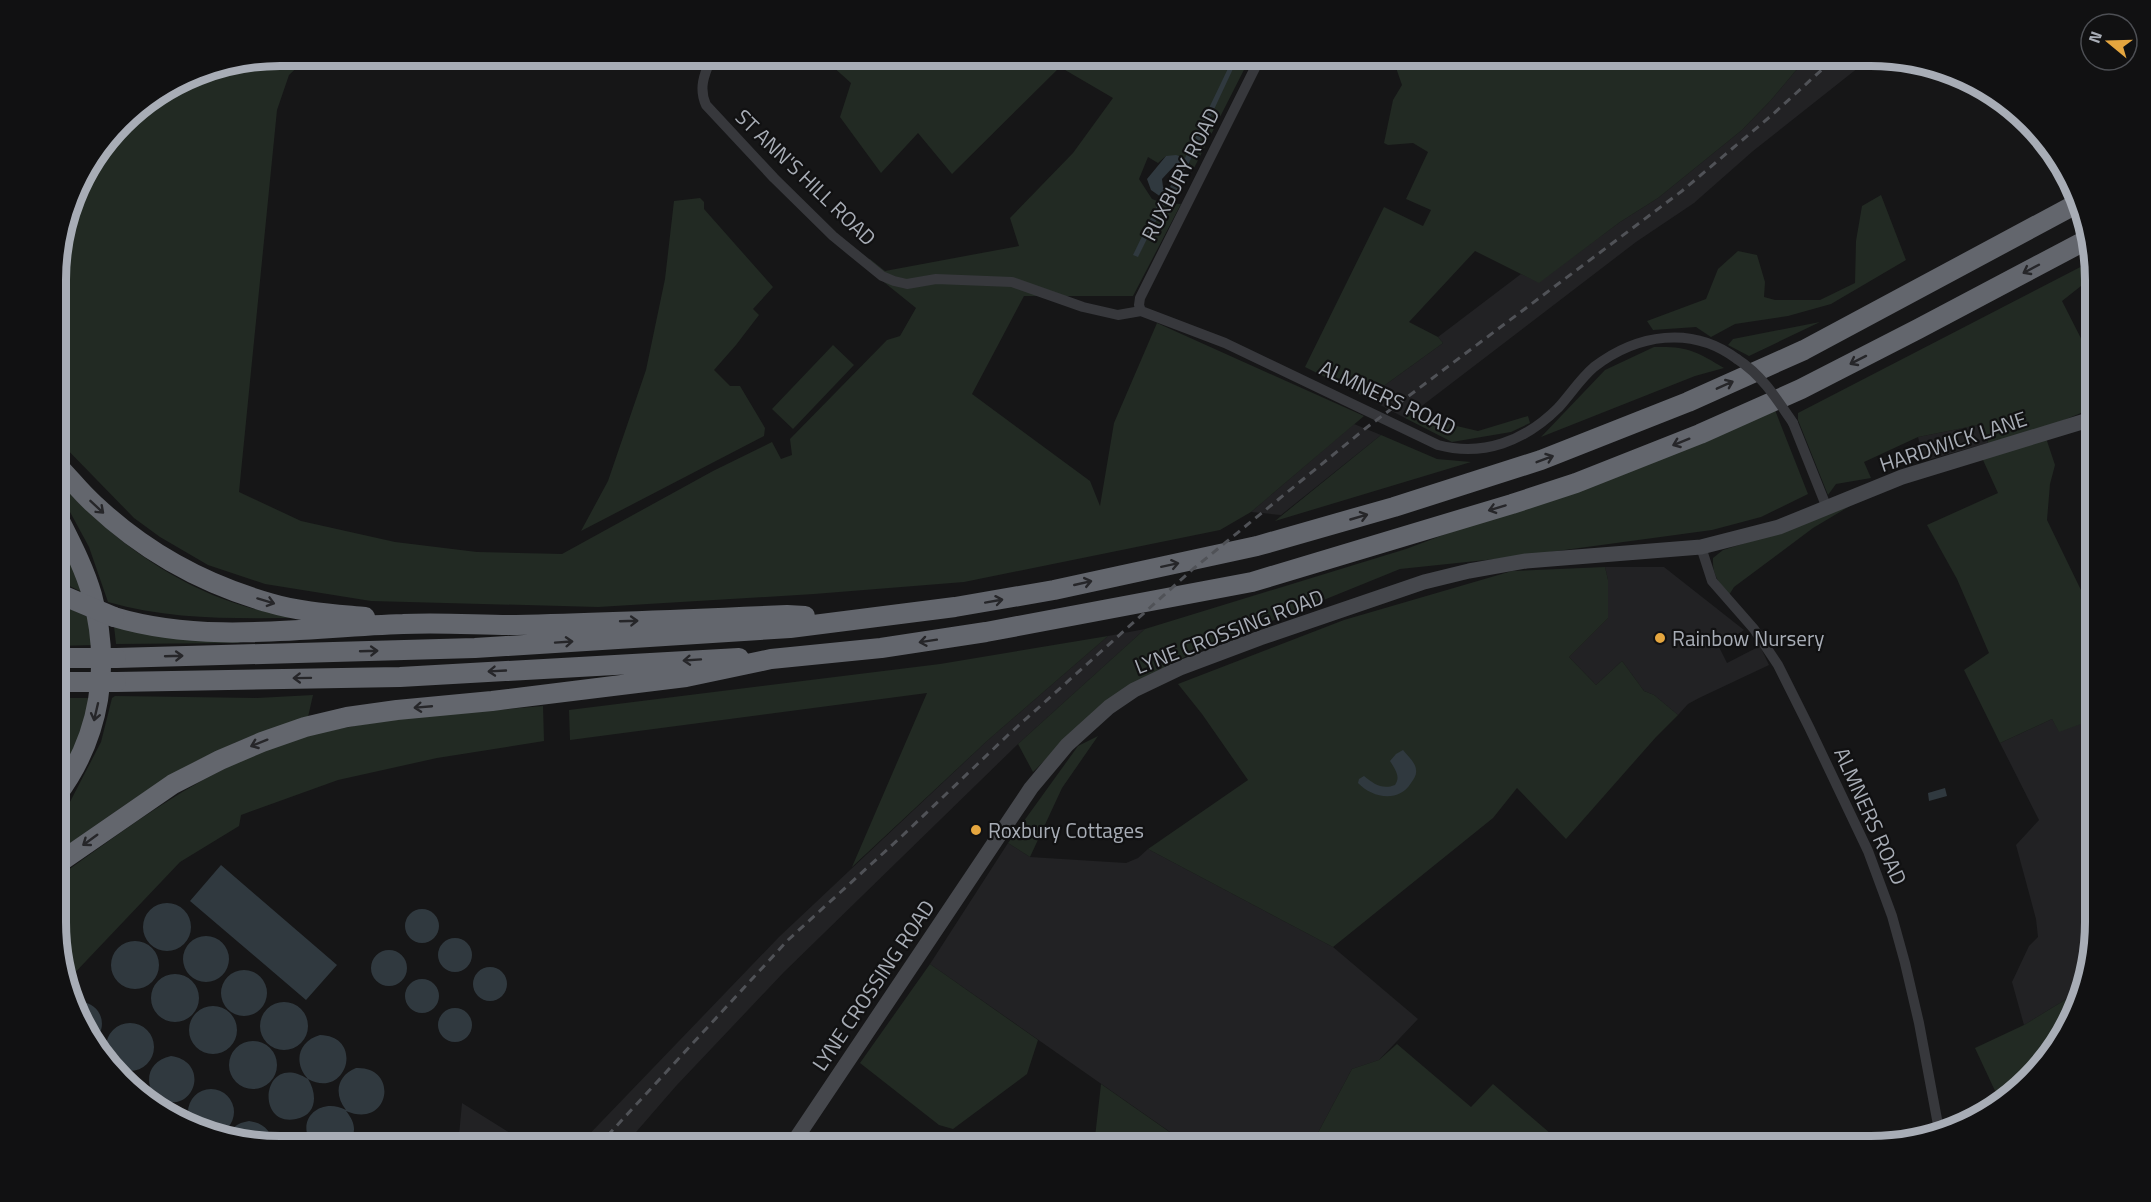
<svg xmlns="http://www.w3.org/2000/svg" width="2151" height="1202" viewBox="0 0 2151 1202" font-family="'Titillium Web',sans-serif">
	<rect width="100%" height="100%" fill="#161617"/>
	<path fill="#222224" d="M1808,56H1873L1753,151L1694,203L1636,242L1410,415L1405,418L1367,398L1443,343L1438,337L1521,274L1539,282L1620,222L1658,198L1742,130L1771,100Z
		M1354,424L1381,435L1281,515L1251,512Z
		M1983,424L1988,443L1924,461L1918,437Z
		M1605,567H1664L1744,630L1719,647L1727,663L1760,646L1769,665L1699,698L1688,704L1678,715L1654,695L1644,691L1622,661L1596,685L1569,657L1608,618V580Z
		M1145,629L1018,744L784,972L676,1086L624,1146H578L779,937L988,740L1108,636Z
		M2052,719L2059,731L2095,719V936L2078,992L2024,1025L2012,982L2029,946L2038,937L2036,919L2016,845L2039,820L2000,743Z
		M1008,843L1030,857L1126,863L1138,858L1148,849L1333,947L1418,1019L1379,1060L1352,1069L1311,1146H1190L930,964Z
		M462,1103L531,1146H458Z"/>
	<path fill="#222a23" d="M280,56H309L289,75L277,110L239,492L301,521L395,542L477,552L562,554L713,471L772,442L781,459L792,455L790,439L887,340L900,336L916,308L864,266L870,259L885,271L1019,246L1010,218L1073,153L1113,98L1060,67L952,174L918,133L881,173L840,117L851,83L821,56H1251L1194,168L1185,159L1166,156L1158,163L1148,157L1139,179L1152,199L1160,202L1134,254L1138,256L1165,203L1181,204L1133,296H1024L972,394L1090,481L1100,506L1114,423L1157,323L1364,416L1251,512L1220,530L964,582L814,594L598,607L371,601L265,584L208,565L160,537L134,518L57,439V251L79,180L132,111L194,72Z
		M1362,56H1808L1771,100L1742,130L1658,198L1620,222L1539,283L1475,251L1409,322L1438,337L1443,343L1367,398L1305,367L1384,207L1423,226L1431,210L1406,199L1428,152L1413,143L1388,145L1384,143L1393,100L1402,85L1394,62L1378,68L1364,63Z
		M1881,195L1906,260L1831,304L1788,316L1735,324L1711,337L1696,327L1653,330L1647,321L1706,299L1718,269L1738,251L1757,255L1765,282L1764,297L1775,300H1820L1855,283L1856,241L1862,206Z
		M700,198L704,202V209L773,287L753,309L759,315L736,345L714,370L730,386H740L765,428L764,436L581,531L608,481L646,370L665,279L674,201Z
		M2094,260L2095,275L2062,301L2095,366V407L2043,429L2055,465L2050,484L2047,520L2095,619V719L2059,732L2052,719L2000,743L1964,670L1989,653L1957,579L1927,525L1998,493L1983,460L1988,443L1983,424L1918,437L1864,462L1871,478L1836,484L1828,495L1798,420V413Z
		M1820,322L1749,356L1728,345L1733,339Z
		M833,345L854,365L793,429L772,409Z
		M1654,347C1687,346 1696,351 1724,368L1695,376L1541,437L1605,370Z
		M1775,410L1808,494L1761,517L1712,530L1505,558L1400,569L1188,655L1096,709L1033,772L1018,744L1145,629L1406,549Z
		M1410,415L1478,431L1528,416L1530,423L1511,432L1452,442L1405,418Z
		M1381,435L1437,459L1471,462L1275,521Z
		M57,480C109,537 172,585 247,607C266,613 287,614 306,618C239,618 173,621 108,602L89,547L57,488Z
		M1855,503L1813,528L1734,587L1729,595C1719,583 1712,575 1713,558L1723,550L1771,535Z
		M57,524L86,594L57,580Z
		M1605,567L1608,580V618L1569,657L1596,685L1622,661L1644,691L1654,695L1678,715L1656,737L1566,839L1517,788L1493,818L1333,947L1148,849L1248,780L1202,714L1178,684L1344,620L1512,571Z
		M57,603L90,618L94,645L57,646Z
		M114,626L247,639L238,643L116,644Z
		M1108,636L988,740L852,867L927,693L570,740L569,710L940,664Z
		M313,695L308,717C277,727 246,737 217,751C160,777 109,817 57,852V827L101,742L112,698L115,696L257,698Z
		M57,698H91L73,757L57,782Z
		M543,706L544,741L437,758L338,780L241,815L239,826L180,862L68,980L57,951V916L69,908L64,873C116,836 166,798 224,769C236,763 248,756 260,751C349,717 449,715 543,706Z
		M1098,736L1062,788L1030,857L1008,843L1078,746Z
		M930,964L1038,1040L1027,1074L953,1129L939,1125L860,1063Z
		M2078,992L2066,1034L2030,1080L1998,1105L1996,1093L1975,1048L2024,1025Z
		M1397,1044L1471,1107L1493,1084L1565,1146H1311L1352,1069L1379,1060Z
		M1101,1084L1188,1145L1190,1146H1094Z"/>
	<path fill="#30393f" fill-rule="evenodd" d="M1234,56H1239L1188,165L1183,172L1176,195L1165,203L1138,257L1133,255L1161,197L1151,190L1147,179L1166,156L1176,155L1185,158ZM1175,165L1178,166L1175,178L1170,187H1163L1162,179Z
		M1403,750C1407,755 1416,763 1416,770C1417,774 1414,779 1411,783C1399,803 1372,798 1358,783L1359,779L1364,776C1374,784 1382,790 1395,785C1401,777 1395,769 1390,761L1396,754Z
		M1945,788L1947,796L1929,801L1928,793Z
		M221,865L337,965L306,1000L190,901Z
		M143 927a24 24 0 1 1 48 0a24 24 0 1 1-48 0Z
		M405 926a17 17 0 1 1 34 0a17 17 0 1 1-34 0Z
		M183 959a23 23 0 1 1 46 0a23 23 0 1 1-46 0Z
		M438 955a17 17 0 1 1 34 0a17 17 0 1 1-34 0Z
		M111 965a24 24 0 1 1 48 0a24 24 0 1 1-48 0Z
		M371 968a18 18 0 1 1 36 0a18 18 0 1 1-36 0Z
		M473 984a17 17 0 1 1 34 0a17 17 0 1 1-34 0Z
		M221 993a23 23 0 1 1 46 0a23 23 0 1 1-46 0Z
		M151 998a24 24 0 1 1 48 0a24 24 0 1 1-48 0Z
		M405 996a17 17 0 1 1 34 0a17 17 0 1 1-34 0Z
		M77,1002C101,1000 111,1028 92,1043Z
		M260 1026a24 24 0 1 1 48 0a24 24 0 1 1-48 0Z
		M189 1030a24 24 0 1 1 48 0a24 24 0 1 1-48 0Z
		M438 1025a17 17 0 1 1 34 0a17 17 0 1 1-34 0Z
		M106 1047a24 24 0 1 1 48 0a24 24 0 1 1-48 0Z
		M320,1035C365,1036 347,1100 308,1079C317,1093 318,1115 296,1119C254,1128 262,1050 308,1079C293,1063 298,1041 320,1035Z
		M229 1065a24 24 0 1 1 48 0a24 24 0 1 1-48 0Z
		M171,1056C213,1062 193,1120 155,1097L164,1113L142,1093L154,1096C144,1079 149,1061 171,1056Z
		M356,1068C400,1066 390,1130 346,1111C356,1123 357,1134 347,1146H314C293,1122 319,1096 346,1110C334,1095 336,1076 356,1068Z
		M188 1112a23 23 0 1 1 46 0a23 23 0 1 1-46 0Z
		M249,1121C264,1123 272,1131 273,1146L226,1139C230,1128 237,1123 249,1121Z"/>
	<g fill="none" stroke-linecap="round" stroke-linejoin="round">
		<path stroke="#37383c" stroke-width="10" d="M712,56C705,73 698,87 706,105L774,178L833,236L882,276L894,281L907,284L936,279L1012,282L1083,307L1118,315L1141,311L1225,343L1438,445C1483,457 1525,441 1558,408C1570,395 1580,379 1594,367C1637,334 1692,325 1737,359
			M1141,311L1139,305L1140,298L1261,56
			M1793,423L1827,508
			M1701,547L1712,581L1754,629L1778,665L1809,727L1868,851L1892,916L1905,963L1919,1023L1939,1130"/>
		<path stroke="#45474c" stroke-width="15" d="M791,1146L1031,788L1067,745L1109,707L1134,690L1180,668L1260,638L1424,582L1469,571L1526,561L1701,547L1779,527L1902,477L2095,418"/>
		<path stroke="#63666d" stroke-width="20" d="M57,465C70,478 81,493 95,505C146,553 203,584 270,603C300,612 334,614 365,617
			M57,515C70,541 84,567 92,595C111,665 101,736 57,795
			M114,617C208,645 307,627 403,624C440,622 478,625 516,625C606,623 697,619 787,615L805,616
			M116,658L475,648L790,628L955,607L1054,590L1257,546L1394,507L1541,460L1688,402L1804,350L2080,202
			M116,682L400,677L739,658
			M57,864L173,784L220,760L262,742L305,727L347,717L397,710L492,701L686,677L771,659L881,648L986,632L1252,582L1512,504L1576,483L1700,434L1801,389L1918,329L2090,238"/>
		<path stroke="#505257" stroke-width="3" stroke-dasharray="8 6" stroke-linecap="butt" d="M598,1146L788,940L902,836L1008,735L1193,569L1366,428L1682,191L1772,115L1837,56"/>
		<path stroke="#37383c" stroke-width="10" d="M1737,359C1762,375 1777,399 1793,423"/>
		<path stroke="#63666d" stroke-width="20" d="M57,593L114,617
			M57,658H116
			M57,682H116"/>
	</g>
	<defs><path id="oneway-shaft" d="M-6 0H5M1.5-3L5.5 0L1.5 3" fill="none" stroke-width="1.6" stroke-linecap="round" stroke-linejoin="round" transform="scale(1.5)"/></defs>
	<g stroke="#262629">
		<use href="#oneway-shaft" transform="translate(2031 269) rotate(152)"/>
		<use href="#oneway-shaft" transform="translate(1858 360) rotate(153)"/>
		<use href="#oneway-shaft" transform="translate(1725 385) rotate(-24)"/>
		<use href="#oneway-shaft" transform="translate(1681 442) rotate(158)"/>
		<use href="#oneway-shaft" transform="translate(1545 459) rotate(-21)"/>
		<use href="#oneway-shaft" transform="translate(97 507) rotate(43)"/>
		<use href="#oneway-shaft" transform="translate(1497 508) rotate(163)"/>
		<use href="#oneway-shaft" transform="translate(1359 517) rotate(-16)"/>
		<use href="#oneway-shaft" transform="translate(1170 565) rotate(-12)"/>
		<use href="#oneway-shaft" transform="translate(1083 583) rotate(-13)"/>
		<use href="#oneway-shaft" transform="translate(266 601) rotate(17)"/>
		<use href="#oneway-shaft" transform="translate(994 601) rotate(-10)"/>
		<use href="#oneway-shaft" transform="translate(629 621) rotate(-2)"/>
		<use href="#oneway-shaft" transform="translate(928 641) rotate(171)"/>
		<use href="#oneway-shaft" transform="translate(564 642) rotate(-4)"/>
		<use href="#oneway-shaft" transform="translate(369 651) rotate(-2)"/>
		<use href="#oneway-shaft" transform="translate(174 656) rotate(-2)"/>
		<use href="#oneway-shaft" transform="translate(692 660) rotate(176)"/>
		<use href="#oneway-shaft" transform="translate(497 671) rotate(177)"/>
		<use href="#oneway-shaft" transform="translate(302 678) rotate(179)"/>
		<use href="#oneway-shaft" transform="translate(423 707) rotate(175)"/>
		<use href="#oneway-shaft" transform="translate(96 712) rotate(103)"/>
		<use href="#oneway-shaft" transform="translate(259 743) rotate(158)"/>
		<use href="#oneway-shaft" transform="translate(90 840) rotate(144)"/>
	</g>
	<g fill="#e5a63f" stroke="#111112" stroke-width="2">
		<circle cx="1660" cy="638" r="6"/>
		<circle cx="976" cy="830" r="6"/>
	</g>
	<g text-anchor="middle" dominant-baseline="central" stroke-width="4.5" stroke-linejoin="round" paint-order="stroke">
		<g font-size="21" fill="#a8adb6" stroke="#111112">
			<text transform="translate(1180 174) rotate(-63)">RUXBURY ROAD</text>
			<text transform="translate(806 177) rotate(44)">ST ANN'S HILL ROAD</text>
			<text transform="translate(1388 397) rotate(25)">ALMNERS ROAD</text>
			<text transform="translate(1953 441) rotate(-18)">HARDWICK LANE</text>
			<text transform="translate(1229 631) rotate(-21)">LYNE CROSSING ROAD</text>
			<text transform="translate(1871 816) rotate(66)">ALMNERS ROAD</text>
			<text transform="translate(873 985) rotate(-56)">LYNE CROSSING ROAD</text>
		</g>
		<g font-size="21" fill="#a8adb6" stroke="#111112" text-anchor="start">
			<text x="1672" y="638">Rainbow Nursery</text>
			<text x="988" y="830">Roxbury Cottages</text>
		</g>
	</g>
	<path d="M0 0H2151V1202H0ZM280 66H1871A214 214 0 0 1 2085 280V922A214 214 0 0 1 1871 1136H280A214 214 0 0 1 66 922V280A214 214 0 0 1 280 66Z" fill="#111112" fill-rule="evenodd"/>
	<path fill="none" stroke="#a8adb6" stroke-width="8" d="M280 66H1871A214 214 0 0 1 2085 280V922A214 214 0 0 1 1871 1136H280A214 214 0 0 1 66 922V280A214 214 0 0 1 280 66Z"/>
	<g transform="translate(2109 42) rotate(289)"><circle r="28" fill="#111112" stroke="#4d4f54" stroke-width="1.5"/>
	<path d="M0-4.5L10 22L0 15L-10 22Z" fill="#e5a63f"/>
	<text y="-9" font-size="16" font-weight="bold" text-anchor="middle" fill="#a8adb6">N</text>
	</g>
</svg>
